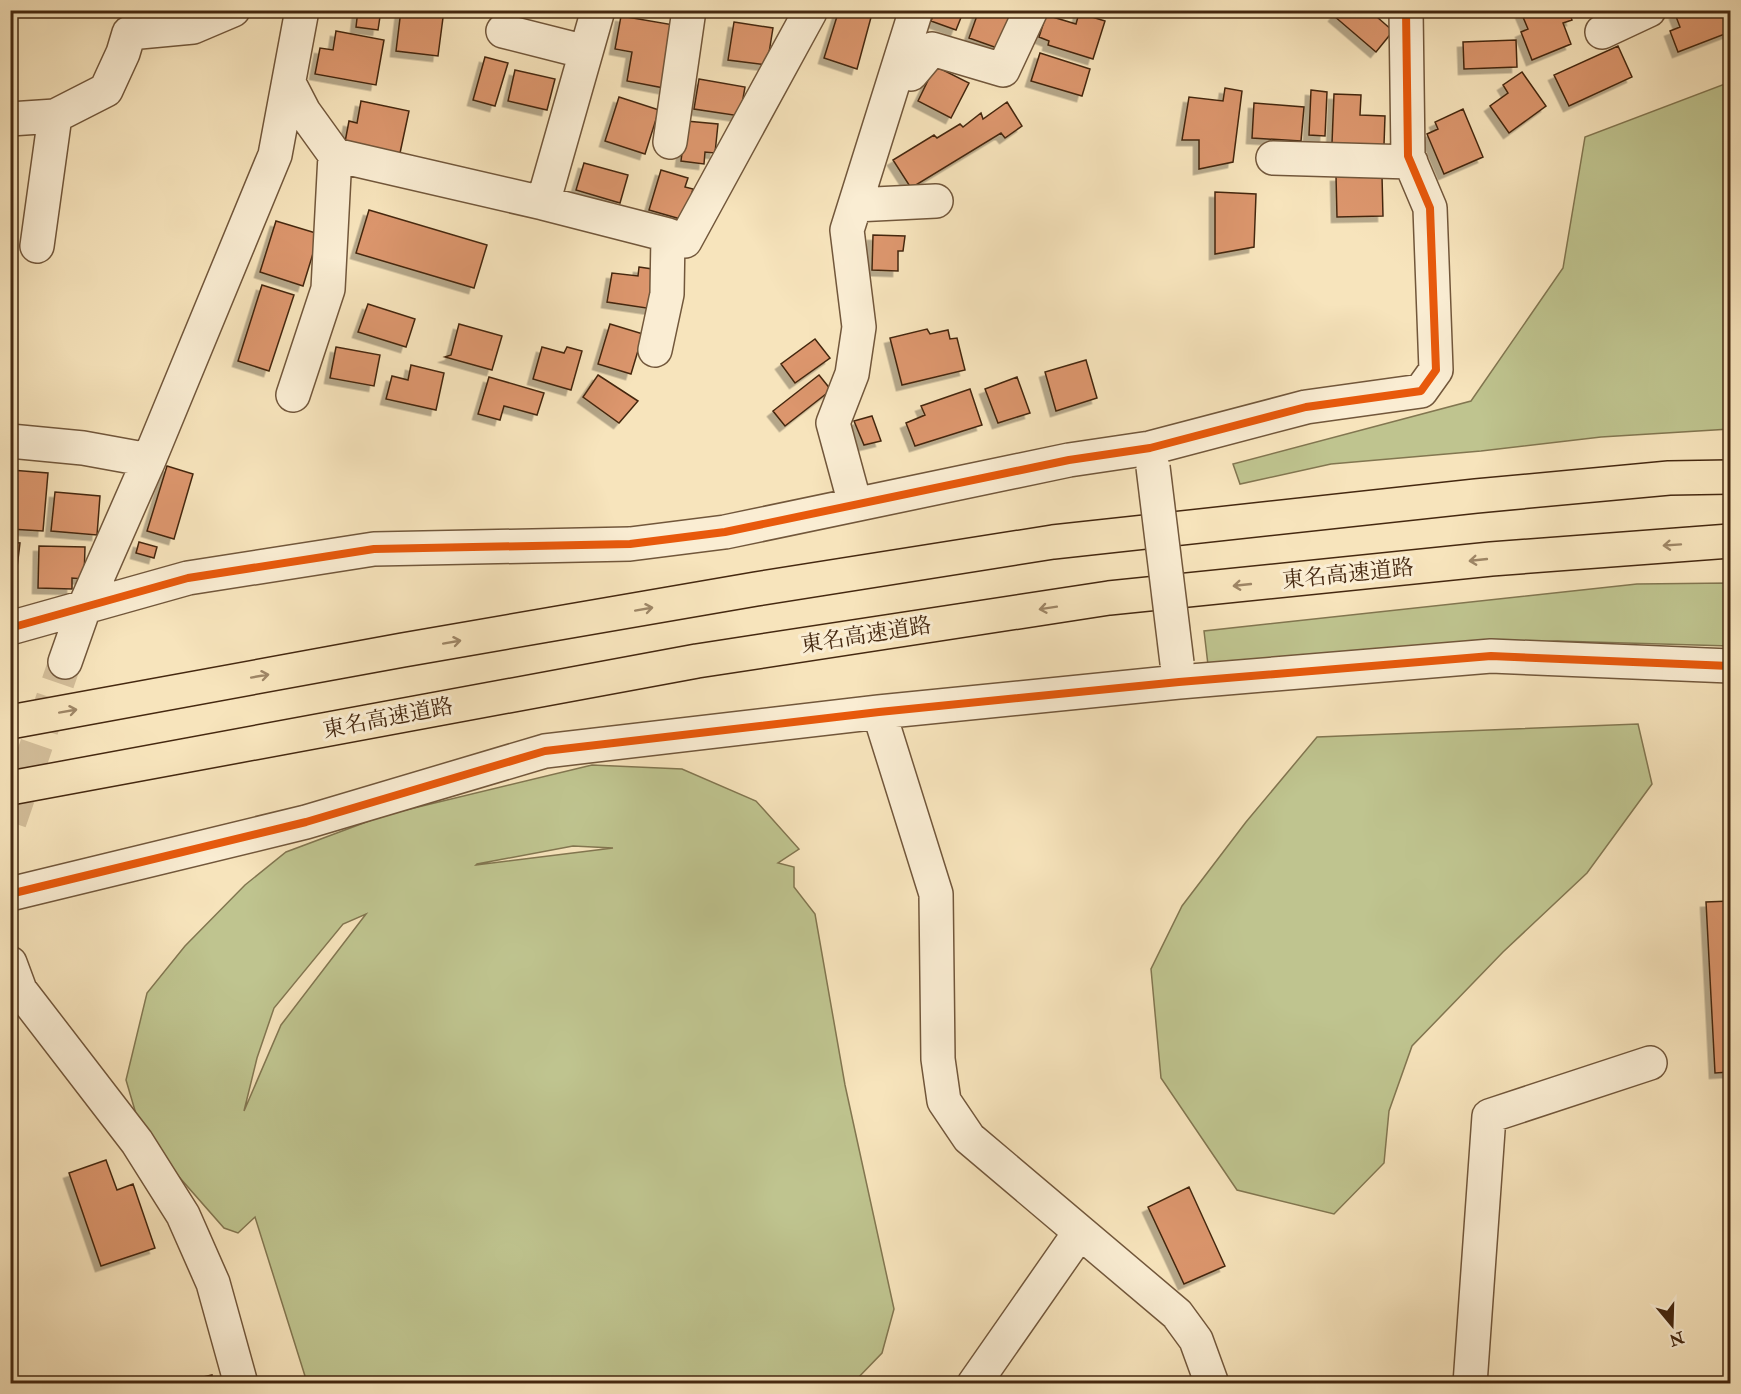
<svg xmlns="http://www.w3.org/2000/svg" width="1741" height="1394" viewBox="0 0 1741 1394" font-family="'IM FELL Double Pica','Noto Serif JP',serif">
	<defs>
		<filter id="shadow"><feDropShadow dx="-5.5" dy="5.5" stdDeviation="0" flood-color="#0004"/></filter>
	</defs>
	<rect width="100%" height="100%" fill="#f7e4bc"/>
	<filter id="stains"><feTurbulence type="fractalNoise" baseFrequency=".00333" numOctaves="4"/><feColorMatrix values="0 0 0 0 .2 0 0 0 0 .09 0 0 0 0 .02 0 0 0 .5 -.17"/></filter>
	<radialGradient id="worn" r=".72"><stop offset=".6" stop-color="#630" stop-opacity="0"/><stop offset="1" stop-color="#630" stop-opacity=".3"/></radialGradient>
	<path fill="#bfc48f" stroke="#827650" stroke-width="1.5" fill-rule="evenodd" d="M1730,82V429L1601,437L1481,451L1331,464L1240,484L1233,464L1471,401L1563,268L1585,137Z
		M1730,583V646L1557,641L1208,665L1204,631L1637,584Z
		M1638,724L1652,784L1587,873L1503,952L1412,1046L1389,1111L1384,1163L1334,1214L1237,1190L1161,1078L1151,969L1182,906L1246,822L1317,737Z
		M592,765L682,769L756,801L799,849L778,863L794,867V887L815,914L845,1085L894,1309L882,1353L853,1383H313L305,1376L255,1217L238,1233L224,1228L151,1145L136,1114L126,1080L147,993L185,946L245,885L286,852L385,815ZM573,846L613,848L476,865L477,864ZM366,914L281,1025L244,1111L257,1058L274,1008L343,924Z"/>
	<path fill="#dc966d" stroke="#452810" stroke-width="1.5" filter="url(#shadow)" d="M358,10H381L378,30L356,27Z
		M401,10H444L438,56L396,51Z
		M839,10H873L857,69L824,58Z
		M935,10H964L956,30L931,21Z
		M979,10H1012L1000,49L969,38Z
		M1339,10H1369L1393,31L1376,52L1334,16Z
		M1520,10H1568L1572,20L1563,23L1571,44L1532,60L1521,32L1528,29Z
		M1684,10H1728L1730,17V32L1678,52L1670,31L1680,27L1675,14Z
		M1079,13L1105,21L1093,59L1048,45L1049,41L1039,37L1046,15L1076,24Z
		M621,16L674,25L664,88L627,81L632,52L615,49Z
		M734,22L773,28L767,65L728,60Z
		M336,31L384,40L376,85L315,74L320,48L333,50Z
		M1516,40L1517,67L1464,69L1463,42Z
		M1618,46L1632,77L1569,106L1554,75Z
		M1040,53L1090,69L1082,96L1031,81Z
		M485,57L508,63L495,106L473,100Z
		M935,66L969,83L951,118L918,101Z
		M515,70L555,79L547,110L508,101Z
		M1522,72L1546,106L1509,133L1490,106L1508,93L1503,85Z
		M699,79L745,87L740,116L694,109Z
		M1225,88L1242,91L1233,162L1199,169V140H1182L1189,97L1223,101Z
		M1311,90L1327,92L1325,136L1309,135Z
		M1334,94L1361,95L1360,115L1385,116L1384,145L1332,143Z
		M619,97L659,110L645,154L605,141Z
		M361,101L409,111L400,153L345,142L349,121L357,123Z
		M1007,102L1022,126L1005,138L1001,133L911,188L893,160L934,135L937,138L960,124L963,127L981,113L983,119Z
		M1254,103L1304,107L1301,141L1252,138Z
		M1463,109L1483,157L1444,174L1427,134L1438,129L1435,122Z
		M686,121L718,124L715,153L705,152L704,164L681,161Z
		M584,163L628,175L620,203L576,190Z
		M661,170L688,178L685,187L693,189L684,220L649,210Z
		M1336,176H1382L1383,216L1337,217Z
		M1215,192L1256,194L1254,247L1215,254Z
		M369,210L487,245L474,288L356,253Z
		M276,221L319,234L303,286L260,272Z
		M873,235L905,236L903,251H898V271L872,270Z
		M639,267L659,270L653,309L607,302L612,273L638,276Z
		M262,285L294,295L269,371L238,361Z
		M368,304L415,319L406,347L358,332Z
		M459,324L502,336L492,370L445,357L451,355Z
		M610,324L643,334L631,374L598,364Z
		M927,329L930,334L948,330L950,339L957,338L965,370L902,385L890,338Z
		M815,339L830,358L795,383L781,364Z
		M336,347L380,355L374,386L330,378Z
		M542,347L564,353L567,347L582,351L571,390L533,379Z
		M1086,360L1097,398L1056,411L1045,372Z
		M411,365L444,373L436,410L386,399L392,376L408,380Z
		M598,375L638,401L619,423L583,397Z
		M819,375L831,390L785,426L773,411Z
		M489,377L544,393L537,415L504,406L500,420L478,414Z
		M1017,377L1030,413L998,423L985,389Z
		M970,389L982,425L915,446L906,423L925,415L921,406Z
		M872,416L881,441L864,445L854,421Z
		M167,466L193,474L174,539L147,531Z
		M11,470L48,473L43,531L10,529Z
		M55,492L100,496L97,535L51,531Z
		M10,542L20,543L13,600H10Z
		M139,542L157,547L154,558L136,553Z
		M39,546L85,547L84,579L72,578V589L38,588Z
		M1730,901V1072L1715,1073L1706,902Z
		M106,1160L117,1190L133,1184L155,1248L101,1266L69,1173Z
		M1189,1187L1225,1266L1184,1284L1148,1207Z
		M212,1375L213,1384H173Z"/>
	<g fill="none" stroke-linecap="round" stroke-linejoin="round">
		<path stroke="#d3be9a" stroke-width="33" stroke-dasharray="33 16" stroke-linecap="butt" d="M10,822L65,662"/>
		<defs>
			<path id="minor" d="M503,31L586,52
				M1602,32L1649,10
				M898,70L911,74L932,49L1003,70L1031,10
				M289,83L304,112L335,155L328,289L293,395
				M10,119L55,116L106,90L123,53L129,33L193,27L233,10
				M670,142L689,10
				M335,155L543,203L598,10
				M1273,158L1411,162
				M543,203L668,235L667,294L655,350
				M855,205L936,201
				M668,235L685,241L810,12
				M37,246L55,116
				M10,441L83,448L149,460
				M855,504L833,423L852,374L859,327L847,230L916,10
				M10,628L188,578L374,549L630,544L725,532L1069,460L1150,448L1306,407L1421,391L1436,370L1430,208L1408,156L1406,10
				M65,662L84,608L149,460L275,155L302,10
				M879,712L936,894L938,1059L944,1101L969,1138L1177,1314L1196,1340L1212,1384
				M10,894L306,822L545,751L879,712L1179,682L1491,656L1730,666
				M10,963L20,990L137,1142L183,1215L213,1283L241,1384
				M974,1384L1080,1232
				M1470,1384L1489,1116L1650,1063"/>
			<path id="highway" d="M10,722L403,650L756,589L1053,542L1476,496L1669,478L1730,477
				M10,788L697,661L1109,598L1491,559L1730,541"/>
		</defs>
		<use href="#minor" stroke="#72573b" stroke-width="36"/>
		<use href="#highway" stroke="#452810" stroke-width="36"/>
		<use href="#minor" stroke="#faedd3" stroke-width="33"/>
		<use href="#highway" stroke="#f7e4bc" stroke-width="33"/>
		<defs>
			<path id="minor-bridge" d="M1153,467L1177,663"/>
		</defs>
		<use href="#minor-bridge" stroke="#72573b" stroke-width="36" stroke-linecap="butt"/>
		<use href="#minor-bridge" stroke="#faedd3" stroke-width="33"/>
		<defs>
			<path id="cycleway" d="M10,628L188,578L374,549L630,544L725,532L1069,460L1150,448L1306,407L1421,391L1436,370L1430,208L1408,156L1406,10
				M10,894L306,822L545,751L879,712L1179,682L1491,656L1730,666"/>
		</defs>
		<use href="#cycleway" stroke="#faedd3" stroke-width="11"/>
		<use href="#cycleway" stroke="#e8590c" stroke-width="8"/>
	</g>
	<defs><path id="oneway-shaft" d="M-6 0H5M1.5-3L5.5 0L1.5 3" fill="none" stroke-width="1.6" stroke-linecap="round" stroke-linejoin="round" transform="scale(1.5)"/></defs>
	<g stroke="#9e8666">
		<use href="#oneway-shaft" transform="translate(1672 545) rotate(176)"/>
		<use href="#oneway-shaft" transform="translate(1478 560) rotate(174)"/>
		<use href="#oneway-shaft" transform="translate(1242 585) rotate(174)"/>
		<use href="#oneway-shaft" transform="translate(1048 608) rotate(171)"/>
		<use href="#oneway-shaft" transform="translate(644 609) rotate(-10)"/>
		<use href="#oneway-shaft" transform="translate(452 642) rotate(-10)"/>
		<use href="#oneway-shaft" transform="translate(260 676) rotate(-10)"/>
		<use href="#oneway-shaft" transform="translate(68 711) rotate(-10)"/>
	</g>
	<g text-anchor="middle" dominant-baseline="central" stroke-width="6" stroke-linejoin="round" paint-order="stroke">
		<g font-size="22" fill="#452810" stroke="#faedd3">
			<text transform="translate(1348 574) rotate(-6)">東名高速道路</text>
			<text transform="translate(866 635) rotate(-9)">東名高速道路</text>
			<text transform="translate(388 718) rotate(-11)">東名高速道路</text>
		</g>
	</g>
	<rect width="1741" height="1394" fill="none" stroke="#f7e4bc" stroke-width="36"/>
	<rect x="12" y="12" width="1717" height="1370" fill="none" stroke="#452810" stroke-width="3"/>
	<rect x="18" y="18" width="1705" height="1358" fill="none" stroke="#452810" stroke-width="1.5"/>
	<g transform="translate(1672 1325) rotate(161)" stroke="#faedd3" stroke-width="4.5" paint-order="stroke">
	<path d="M0-4.5L10 22L0 15L-10 22Z" fill="#452810"/>
	<text y="-9" font-size="16" font-weight="bold" text-anchor="middle" fill="#452810">N</text>
	</g>
	<rect width="100%" height="100%" filter="url(#stains)"/>
	<rect width="100%" height="100%" fill="url(#worn)"/>
</svg>
